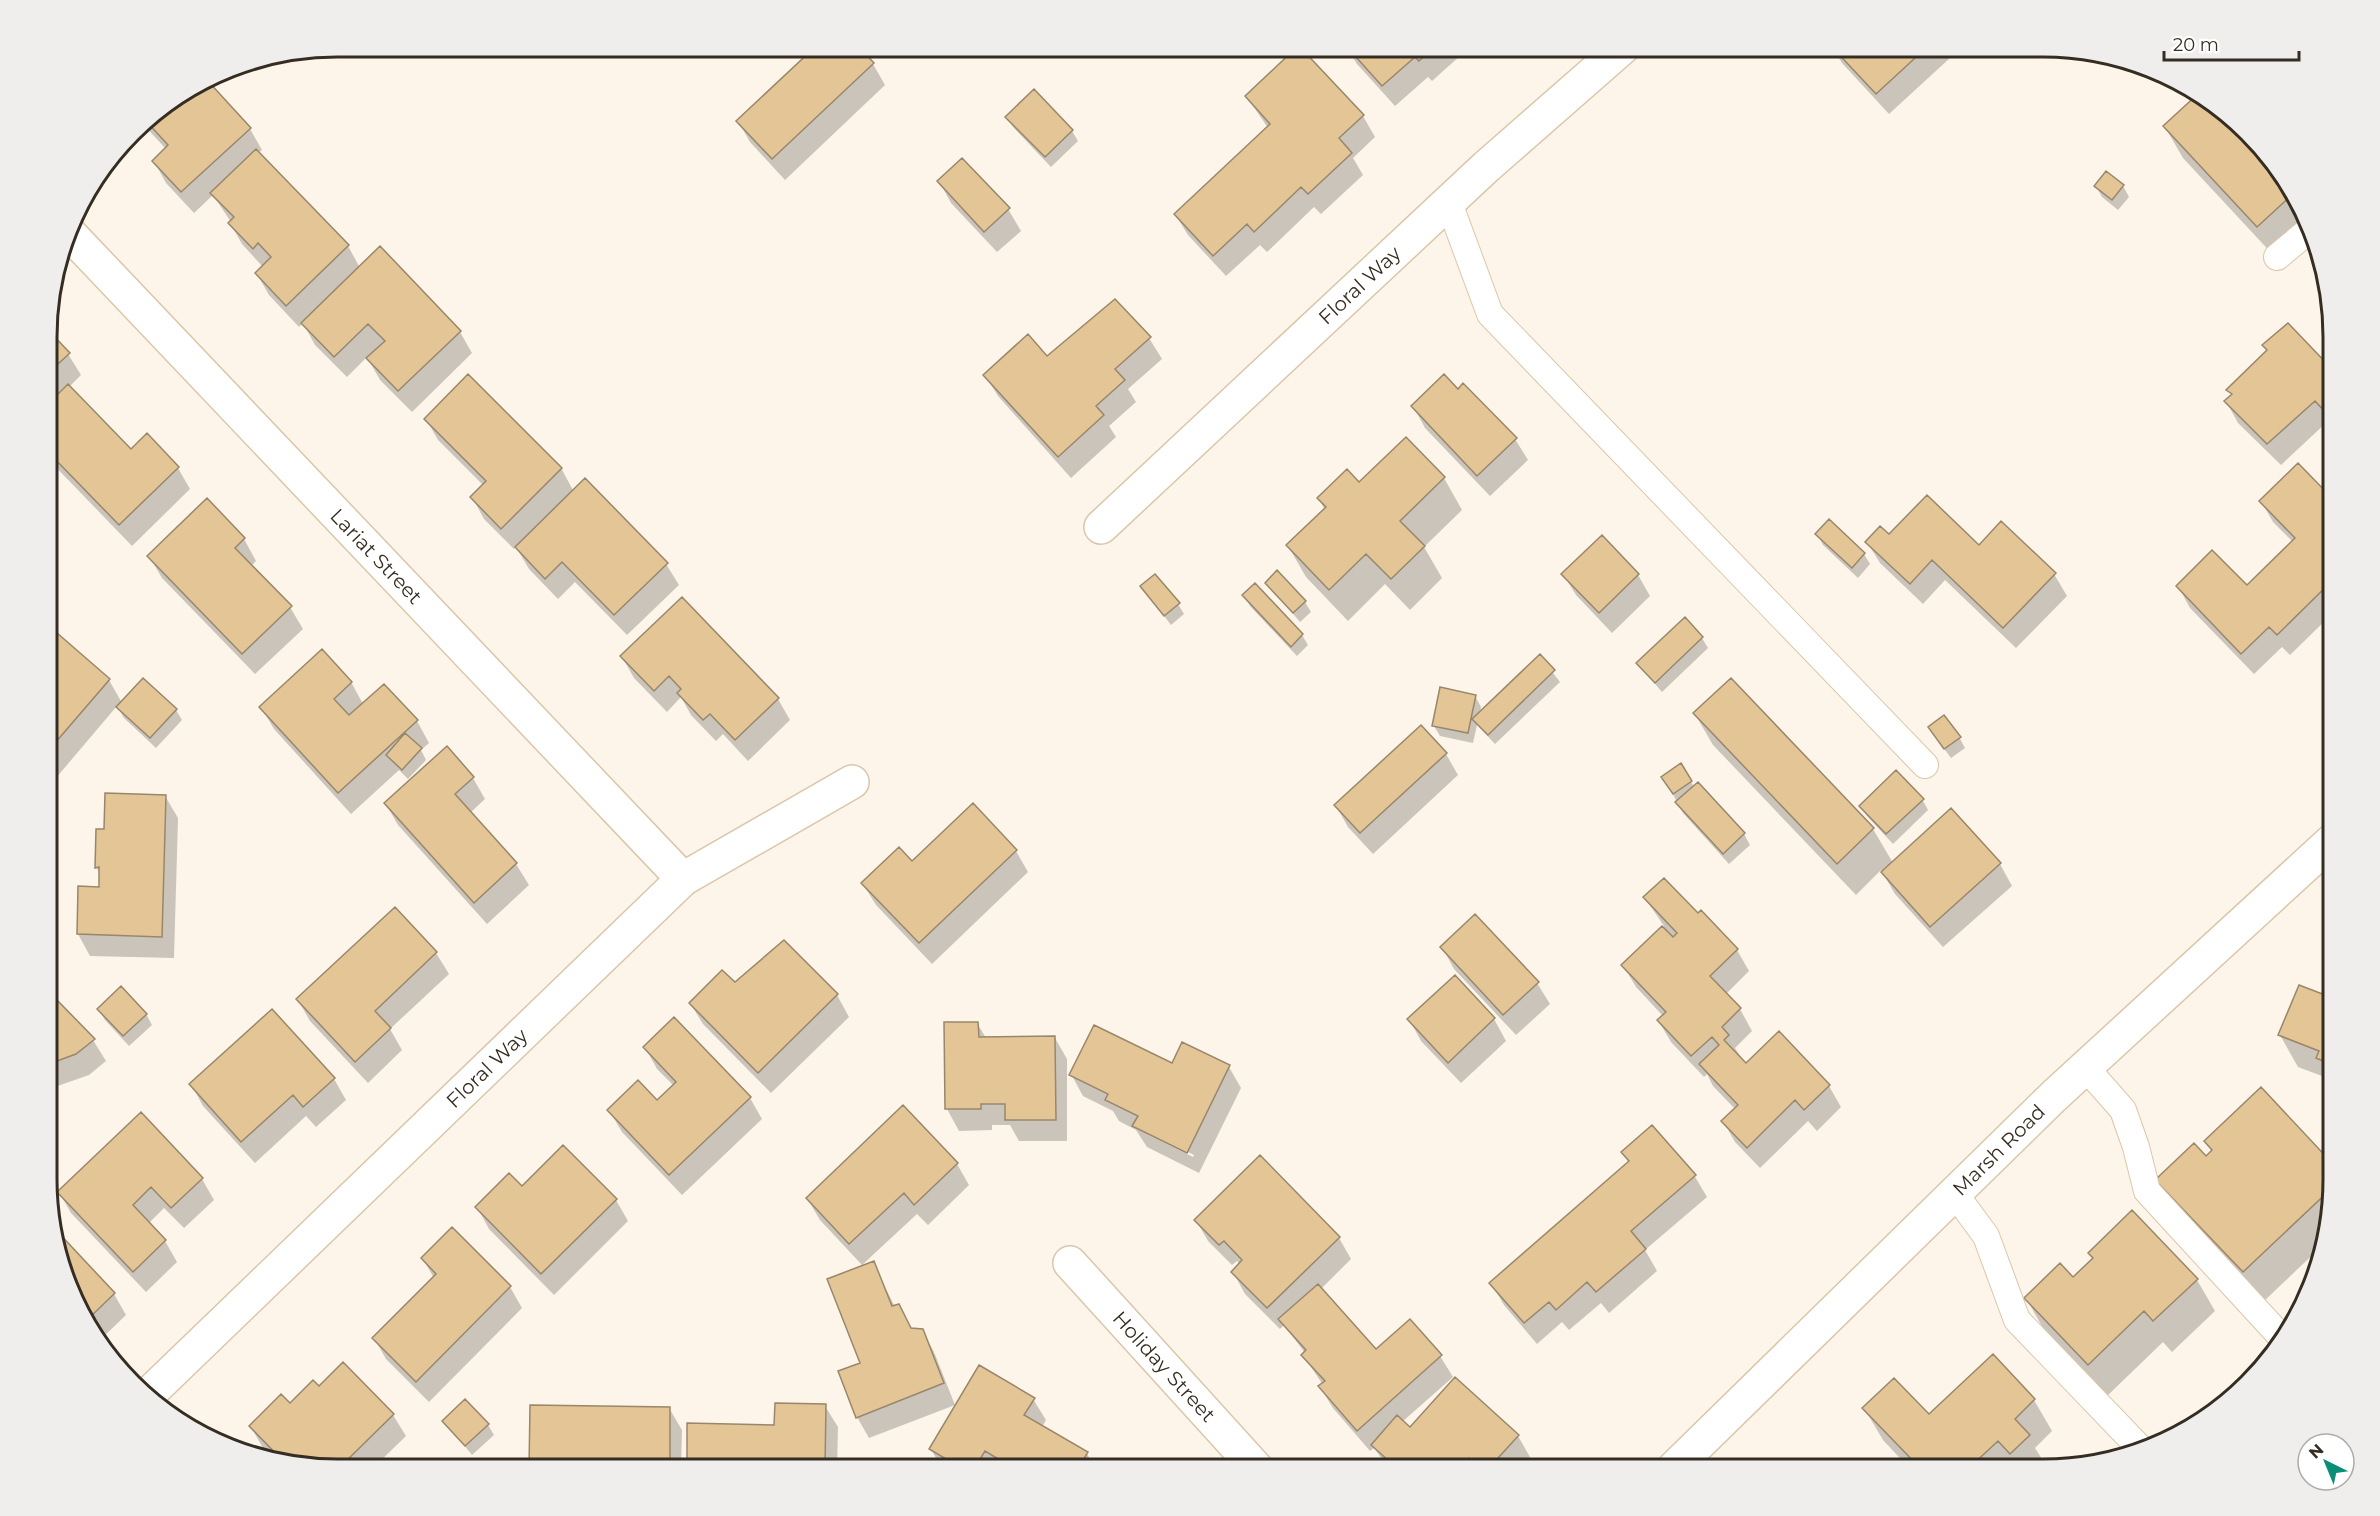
<svg xmlns="http://www.w3.org/2000/svg" width="2380" height="1516" viewBox="0 0 2380 1516" font-family="Montserrat,sans-serif">
	<rect width="100%" height="100%" fill="#fdf5e9"/>
	<path fill="#0003" fill-rule="evenodd" d="M818,47H857L873,64L885,85L785,180L750,142L738,121Z
		M1347,47H1470L1432,81L1428,77L1395,106L1357,64Z
		M1832,47H1962L1889,114L1842,63Z
		M206,81L250,129L262,150L258,153L348,246L360,268L460,332L472,353L412,412L380,380L367,357L347,377L315,345L303,323L299,327L269,295L257,274L263,267L242,244L230,223L231,222L213,195L194,213L166,183L154,161L166,149L142,123Z
		M2200,93L2261,145L2295,192L2306,230L2276,258L2183,158L2165,127Z
		M1247,97L1363,116L1375,137L1353,158L1363,175L1321,214L1314,207L1267,252L1260,245L1226,276L1188,235L1175,214L1268,128Z
		M1007,117L1072,131L1078,141L1051,167L1013,127Z
		M939,181L1008,209L1021,231L997,252L951,203Z
		M2096,186H2123L2129,197L2118,210L2102,197Z
		M49,333L68,354L81,375L69,387L131,451L147,435L178,468L190,489L132,546L49,460Z
		M1075,333L1077,335L1149,338L1162,359L1128,389L1136,402L1109,426L1116,437L1071,478L998,396L985,375L1047,358Z
		M2264,345L2333,373V426L2328,421L2281,465L2238,423L2226,401L2232,396L2228,390L2268,351Z
		M1458,391L1515,439L1528,460L1490,496L1425,428L1413,406Z
		M426,419L561,468L574,492L666,564L679,585L627,635L575,582L558,599L529,569L516,547L514,549L484,519L472,497L484,486L438,440Z
		M1444,478L1462,510L1424,547L1442,578L1410,610L1385,584L1348,621L1306,577L1288,546L1325,510L1319,499L1359,484Z
		M207,501L244,539L256,561L251,566L290,607L303,629L255,674L162,578L149,556Z
		M2261,501H2333V613L2290,655L2282,647L2254,674L2190,608L2178,586L2247,587L2293,542L2273,522Z
		M1817,534L1864,554L1870,564L1858,578L1823,545Z
		M1889,537L1979,547L2054,574L2067,596L2016,648L1945,580L1923,604L1880,563L1867,542Z
		M1563,574L1638,575L1650,596L1612,633L1576,595Z
		M1267,583L1305,602L1311,612L1300,622Z
		M1142,587L1178,604L1184,614L1171,625Z
		M1244,595L1302,635L1308,645L1297,656L1250,606Z
		M49,628L109,680L122,703L176,710L182,720L156,748L124,718L117,706L50,785Z
		M1702,638L1708,648L1662,692L1638,664Z
		M1540,656L1560,682L1495,744L1477,725L1473,743L1440,736L1434,726L1475,696L1481,707L1480,713Z
		M622,657L778,699L790,720L748,761L723,734L716,741L691,715L681,697L667,712L634,678Z
		M1731,680L1873,829L1893,863L2000,864L2012,886L1943,947L1895,894L1881,870L1856,895L1713,745L1695,714Z
		M351,682L363,704L384,686L417,721L429,743L421,750L426,760L408,779L399,770L351,814L274,729L261,707Z
		M1959,737L1965,748L1951,758L1936,738Z
		M1446,754L1458,775L1373,854L1348,827L1336,806Z
		M1681,765L1694,787L1698,784L1744,834L1750,845L1729,864L1683,813L1669,787Z
		M473,778L485,799L470,813L516,864L529,885L487,924L398,825L386,804Z
		M165,796L178,818L174,958L90,956L78,934L80,888L100,889L101,875L96,867L106,831Z
		M1922,799L1928,810L1893,844L1867,816L1861,806Z
		M1016,851L1028,872L932,964L876,905L863,884L912,863Z
		M1645,898L1698,915L1737,950L1749,971L1726,994L1740,1009L1752,1031L1735,1048L1746,1065L1829,1086L1841,1107L1817,1131L1808,1121L1760,1168L1735,1142L1723,1121L1735,1109L1713,1086L1707,1074L1704,1077L1671,1042L1658,1020L1663,1016L1636,987L1623,965L1664,926Z
		M395,909L436,953L449,974L390,1029L402,1050L368,1083L310,1021L298,1000Z
		M1442,947L1537,983L1550,1004L1516,1035L1454,969Z
		M1454,977L1494,1019L1506,1041L1461,1083L1421,1041L1409,1019Z
		M734,984L837,995L849,1017L771,1093L703,1024L690,1003Z
		M2333,1000V1085L2330,1079L2298,1067L2280,1035Z
		M57,1001L93,1040L106,1061L89,1075L49,1089V1004Z
		M99,1010L146,1014L152,1025L129,1046L105,1020Z
		M272,1011L334,1079L346,1100L316,1127L306,1116L255,1163L203,1106L191,1084Z
		M946,1023H977L986,1038H1055L1067,1059V1141H1019L1010,1125H992V1130L959,1131L947,1109Z
		M645,1047L750,1098L762,1119L682,1195L622,1132L609,1110L656,1102L674,1086L657,1069Z
		M1172,1065L1229,1067L1241,1088L1199,1173L1147,1147L1136,1130L1119,1121L1113,1111L1083,1096L1071,1074ZM1144,1130L1194,1155L1193,1157L1147,1134Z
		M2205,1141L2333,1166V1197L2324,1244L2262,1303L2176,1211L2157,1180L2206,1158L2212,1152Z
		M1623,1153L1694,1175L1707,1197L1645,1250L1657,1271L1609,1313L1601,1303L1569,1330L1562,1322L1537,1344L1504,1305L1491,1283L1629,1163Z
		M957,1164L969,1185L928,1225L917,1214L862,1265L820,1220L807,1198Z
		M202,1179L214,1200L184,1228L164,1208L149,1223L165,1241L177,1262L146,1292L71,1213L59,1192Z
		M522,1188L616,1200L628,1221L554,1295L489,1229L477,1207Z
		M1196,1220L1339,1238L1351,1259L1321,1289L1376,1351L1440,1356L1453,1377L1402,1422L1410,1429L1518,1436L1530,1457L1520,1469H1389L1374,1448L1370,1451L1333,1408L1320,1387L1323,1385L1303,1355L1305,1353L1284,1325L1280,1329L1245,1294L1233,1272L1240,1265L1237,1261L1232,1265L1208,1241Z
		M55,1232L114,1294L126,1315L100,1340L86,1324Z
		M2090,1253L2197,1280L2215,1311L2172,1352L2163,1342L2107,1396L2044,1330L2026,1298L2073,1279L2094,1260Z
		M423,1259L510,1287L522,1308L429,1402L386,1359L374,1338L434,1278Z
		M873,1263L895,1307L899,1305L912,1329L922,1330L934,1352L955,1405L869,1438L857,1417Z
		M343,1364L393,1415L406,1436L372,1469H337L276,1461L263,1448L251,1427L319,1388Z
		M1033,1399L1046,1420L1042,1427L1087,1454L1096,1469H942L931,1449Z
		M2034,1400L2052,1431L2035,1448L2047,1467L2045,1469H1910L1883,1440L1864,1408L1929,1416Z
		M825,1406L838,1427L837,1469H688L689,1425L776,1427Z
		M531,1407L669,1408L682,1430L681,1469H530Z
		M444,1421L488,1425L494,1435L472,1455Z"/>
	<path fill="#e4c595" stroke="#98876c" stroke-width="1.5" d="M815,47H859L874,63L772,159L736,121Z
		M1297,47H1300L1364,115L1339,138L1352,153L1308,194L1301,187L1254,232L1247,224L1213,256L1174,214L1270,124L1245,96Z
		M1347,47H1434L1419,61L1415,57L1382,86Z
		M1832,47H1927L1876,94Z
		M207,80L251,128L181,192L152,161L168,145L145,120Z
		M1034,89L1073,130L1045,157L1005,117Z
		M2199,93L2261,145L2295,192L2257,227L2163,126Z
		M256,149L349,245L286,306L255,273L271,257L258,243L253,249L228,223L234,217L210,193Z
		M962,158L1010,208L984,232L937,181Z
		M2106,171L2124,185L2112,200L2094,186Z
		M380,246L461,331L398,391L366,358L385,341L368,324L334,357L301,323Z
		M1115,299L1151,337L1115,369L1125,380L1096,406L1104,415L1058,457L983,375L1028,334L1047,356Z
		M2288,323L2333,370V420L2315,401L2267,444L2224,401L2232,394L2226,390L2267,350L2262,345Z
		M49,331L70,353L49,372Z
		M468,374L562,468L501,529L470,497L486,481L424,419Z
		M1444,374L1458,389L1463,383L1517,438L1477,476L1411,406Z
		M68,384L131,449L147,433L179,467L119,525L49,453V403Z
		M1406,437L1445,477L1400,521L1425,546L1391,579L1366,554L1329,590L1286,545L1326,507L1317,498L1347,469L1359,482Z
		M2298,463L2333,499V580L2277,635L2269,627L2241,654L2176,586L2212,550L2247,585L2295,538L2259,501Z
		M585,478L668,563L614,615L562,562L545,579L515,547Z
		M1927,495L1979,545L2001,521L2056,573L2003,628L1932,560L1910,584L1865,542L1880,526L1889,534Z
		M207,498L245,538L235,548L292,606L242,654L147,556Z
		M1829,519L1865,553L1852,568L1815,534Z
		M1602,535L1639,574L1599,613L1561,574Z
		M1277,570L1306,601L1293,613L1265,583Z
		M1155,574L1180,603L1164,616L1140,586Z
		M1255,583L1303,634L1291,647L1242,595Z
		M682,597L779,698L735,740L710,714L703,720L677,693L681,689L669,676L654,691L620,656Z
		M1685,617L1703,637L1655,683L1636,663Z
		M49,626L110,679L49,750Z
		M322,649L352,682L334,699L349,715L384,684L418,720L338,793L259,707Z
		M1540,654L1555,670L1488,735L1472,719Z
		M143,678L177,709L150,738L116,707Z
		M1731,678L1874,828L1837,864L1693,713Z
		M1440,687L1476,695L1468,733L1432,726Z
		M1944,715L1961,737L1944,749L1928,727Z
		M1421,725L1447,753L1360,833L1334,805Z
		M405,733L422,748L402,770L386,755Z
		M447,746L474,777L455,794L517,863L474,903L384,803Z
		M1681,763L1692,781L1673,794L1661,777Z
		M1896,770L1924,799L1886,834L1859,806Z
		M1698,782L1745,833L1723,854L1675,802Z
		M105,793L166,795L162,937L77,934L78,886L99,887V867L95,868L96,829H104Z
		M973,803L1017,850L919,943L861,883L899,847L912,861Z
		M1951,808L2001,863L1930,927L1881,872Z
		M1664,878L1698,913L1701,910L1738,949L1710,976L1741,1008L1722,1027L1729,1035L1724,1040L1746,1063L1779,1031L1830,1085L1804,1110L1795,1100L1747,1148L1721,1121L1738,1105L1699,1064L1719,1045L1712,1037L1691,1056L1657,1020L1666,1012L1621,965L1662,926L1673,937L1677,933L1643,897Z
		M395,907L437,952L375,1011L391,1028L355,1062L296,999Z
		M1475,914L1539,982L1503,1015L1440,947Z
		M784,940L838,994L758,1073L689,1003L722,970L735,982Z
		M1455,975L1495,1018L1448,1063L1407,1019Z
		M2299,985L2333,998V1065L2316,1058L2319,1051L2278,1035Z
		M121,986L147,1014L123,1036L97,1009Z
		M57,1000L95,1039L76,1054L49,1064V1002Z
		M272,1009L335,1078L303,1107L293,1095L241,1142L189,1084Z
		M674,1017L751,1097L669,1175L607,1110L638,1080L657,1100L676,1082L643,1047Z
		M944,1022H978L979,1037L1055,1036L1056,1120H1005V1104H981V1109H945Z
		M1094,1025L1172,1063L1182,1042L1230,1065L1187,1153L1132,1126L1138,1116L1105,1100L1108,1094L1069,1075Z
		M2261,1087L2333,1164V1187L2243,1272L2155,1180L2194,1143L2206,1156L2212,1150L2204,1141Z
		M903,1105L958,1163L914,1205L904,1193L849,1244L806,1198Z
		M141,1112L203,1178L171,1208L151,1187L133,1205L166,1240L133,1272L57,1192Z
		M1652,1125L1696,1175L1631,1231L1646,1249L1596,1292L1587,1282L1556,1310L1549,1302L1524,1323L1489,1283L1629,1161L1621,1152Z
		M563,1145L617,1199L541,1274L475,1207L509,1173L522,1186Z
		M1260,1155L1340,1237L1267,1308L1231,1272L1242,1260L1224,1241L1219,1245L1194,1220Z
		M2132,1210L2198,1279L2153,1321L2144,1311L2088,1365L2024,1298L2060,1263L2073,1277L2093,1258L2088,1253Z
		M452,1227L511,1286L416,1382L372,1338L436,1274L421,1258Z
		M55,1229L115,1293L85,1322L54,1230Z
		M874,1261L892,1306L899,1304L911,1328L923,1329L944,1383L856,1418L838,1371L860,1363L827,1279Z
		M1318,1284L1376,1349L1410,1319L1442,1355L1357,1431L1318,1386L1325,1381L1301,1355L1306,1350L1278,1319Z
		M2302,1305L2290,1329L2284,1322Z
		M1993,1354L2035,1399L2015,1419L2030,1435L2010,1454L1998,1441L1970,1467L1972,1469H1921L1862,1408L1894,1378L1929,1414Z
		M343,1362L394,1414L338,1469L285,1463L249,1426L281,1394L290,1403L313,1380L319,1386Z
		M979,1365L1035,1398L1024,1415L1088,1452L1078,1469H1015L985,1451L974,1469H963L929,1449Z
		M1455,1377L1519,1435L1488,1469H1481L1469,1458L1459,1469H1398L1371,1445L1397,1415L1410,1427Z
		M465,1399L489,1424L465,1446L442,1421Z
		M775,1403L826,1404L825,1469H687V1423L774,1425Z
		M530,1405L670,1407V1469H529Z
		M229,1439L239,1449L225,1443Z
		M463,1460L480,1469H458Z"/>
	<g fill="none" stroke-linecap="round" stroke-linejoin="round">
		<defs>
			<path id="service" d="M1449,203L1490,314L1925,765
				M2277,257L2307,232
				M2086,1068L2123,1110L2136,1147L2147,1191L2284,1340
				M1955,1194L1986,1236L2017,1320L2138,1446"/>
			<g id="minor">
				<path id="s1" d="M69,233L683,879"/>
				<path id="s2" d="M1101,527L1486,167L1623,47"/>
				<path id="s3" d="M1070,1263L1257,1469"/>
				<path id="s4" d="M150,1393L683,879L852,782"/>
				<path id="s5" d="M1673,1469L2053,1097L2333,840"/>
			</g>
		</defs>
		<use href="#service" stroke="#dac7aa" stroke-width="28"/>
		<use href="#minor" stroke="#dac7aa" stroke-width="36"/>
		<use href="#service" stroke="#fff" stroke-width="26"/>
		<use href="#minor" stroke="#fff" stroke-width="33"/>
	</g>
	<g text-anchor="middle" dominant-baseline="central" stroke-width="4.5" stroke-linejoin="round" paint-order="stroke">
		<g font-size="20" fill="#352d22" stroke="#fff">
			<text stroke="none"><textPath href="#s2" startOffset="354">Floral Way</textPath></text>
			<text stroke="none"><textPath href="#s1" startOffset="446">Lariat Street</textPath></text>
			<text stroke="none"><textPath href="#s4" startOffset="468">Floral Way</textPath></text>
			<text stroke="none"><textPath href="#s5" startOffset="456">Marsh Road</textPath></text>
			<text stroke="none"><textPath href="#s3" startOffset="140">Holiday Street</textPath></text>
		</g>
	</g>
	<path d="M0 0H2380V1516H0ZM337 57H2043A280 280 0 0 1 2323 337V1179A280 280 0 0 1 2043 1459H337A280 280 0 0 1 57 1179V337A280 280 0 0 1 337 57Z" fill="#efeeed" fill-rule="evenodd"/>
	<path fill="none" stroke="#352d22" stroke-width="3" d="M337 57H2043A280 280 0 0 1 2323 337V1179A280 280 0 0 1 2043 1459H337A280 280 0 0 1 57 1179V337A280 280 0 0 1 337 57Z"/>
	<g transform="translate(2326 1462) rotate(317)"><circle r="28" fill="#ffffff" stroke="#aeaba7" stroke-width="1.5"/>
	<path d="M0-4.5L10 22L0 15L-10 22Z" fill="#098f77"/>
	<text y="-9" font-size="16" font-weight="bold" text-anchor="middle" fill="#352d22">N</text>
	</g>
	<path d="M2164 51v9h135v-9" fill="none" stroke="#352d22" stroke-width="3"/>
	<text x="2173" y="51" font-size="18" fill="#352d22" stroke="#ffffff" stroke-width="4.5" paint-order="stroke">20 m</text>
</svg>
